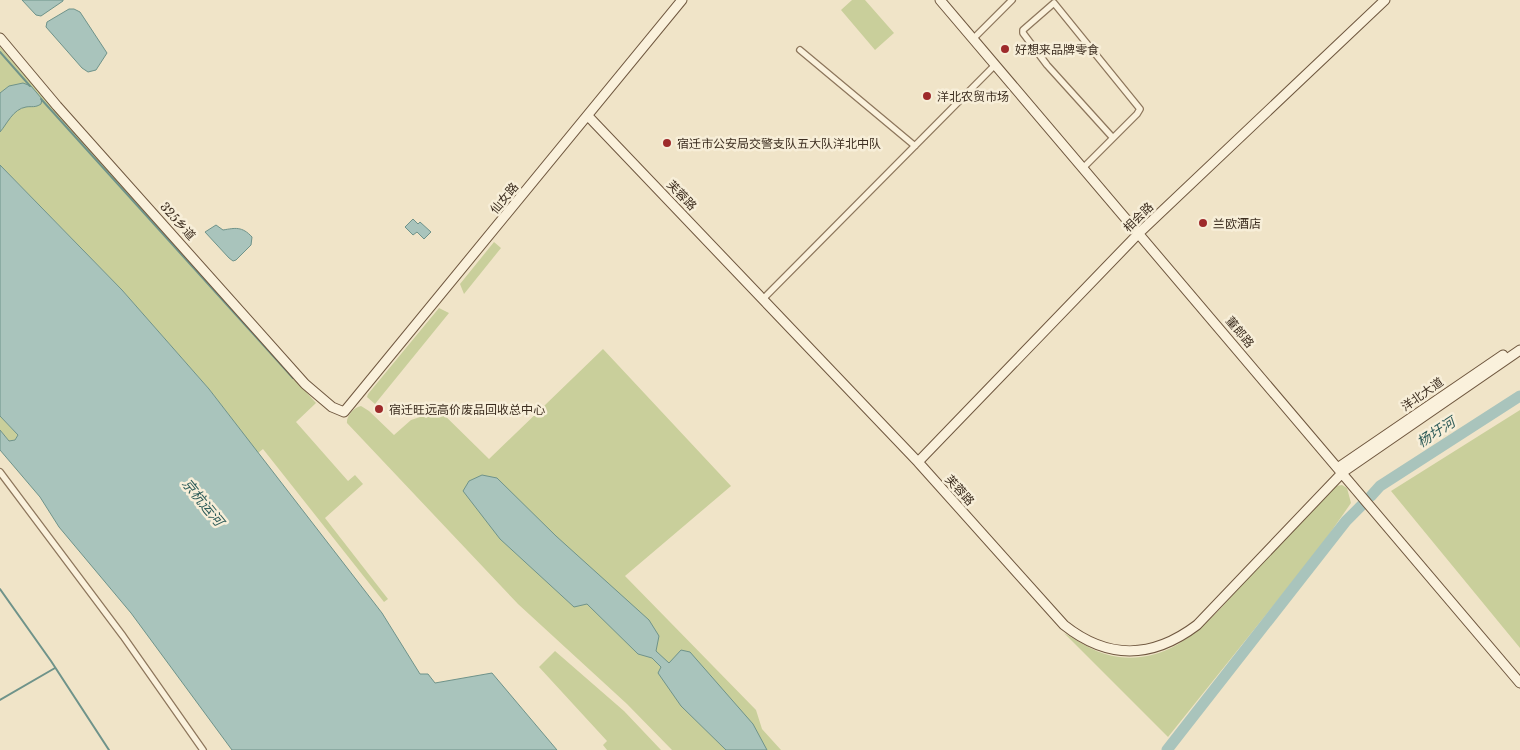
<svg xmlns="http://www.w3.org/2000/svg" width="1520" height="750" viewBox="0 0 1520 750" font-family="'Libre Baskerville','Noto Sans SC',serif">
	<rect width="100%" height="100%" fill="#f0e4c8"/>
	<path fill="#c9cf9b" d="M852,0H865L894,33L875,50L841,10Z
		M0,47L316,403L296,422L348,481L355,475L363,484L325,518L388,599L384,602L263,449L258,453L209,389L122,290L0,165Z
		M494,242L501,248L464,294L460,284Z
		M439,308L449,313L375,404L367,397L368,394Z
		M603,349L731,486L625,576L756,710L762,729L781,750H672L627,704L518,604L347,423C346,417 354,407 361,406L369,411L394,435L411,420L420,417L433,404L489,459Z
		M1520,410V648L1391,491Z
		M0,416L18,435L15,440L9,441L0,430Z
		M1342,485L1347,488L1351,503L1321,546L1168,737L1064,633C1081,643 1099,655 1119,657C1182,665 1222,606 1259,565C1284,538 1311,513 1336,486Z
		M555,651L624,711L661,750H607L603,745L607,741L539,667Z"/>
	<path fill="#a9c4bc" stroke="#6f938a" d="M22,0H63V1L41,16L36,15Z
		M69,9H74L80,12L107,53L96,70L88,72L82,68L46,27L47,22Z
		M23,83L31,86L42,99L41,104C35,108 32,106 26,107C13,109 7,124 0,132V93L9,86Z
		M0,165L122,290L209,389L382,613L420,674H428L435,683L492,673L557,750H232L131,613L59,527L40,497L0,450V430L9,441L15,440L18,435L0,416Z
		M413,219L418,224L420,222L431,232L424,239L417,232L413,235L405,227Z
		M216,225L223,230C235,228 242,226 252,237L251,245L236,260L233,261L229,258L205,232Z
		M482,475L497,478L556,536L649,620L659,636L656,651L669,663L681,650L690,652L753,724L767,750H726L681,706L658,673L661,667L652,658L638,654L587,604L574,607L500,539L463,491L469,481Z"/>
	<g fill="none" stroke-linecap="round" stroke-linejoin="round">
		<path stroke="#6f938a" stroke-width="2" d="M0,52L30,86
			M41,99L293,378
			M0,589L51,661L109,750
			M0,700L55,668"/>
		<path stroke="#a9c4bc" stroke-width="11" d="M1371,496L1380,486L1520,396
			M1167,750L1346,521L1363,504"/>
		<defs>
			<path id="street" d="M973,39L1012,0
				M800,50L915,146
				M1083,168L1137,114L1140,109L1054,3L1023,30V33L1047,65L1113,138
				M764,298L995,65
				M0,472L123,636L203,750"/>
			<path id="secondary" d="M940,0L1520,683
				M0,38L57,106L305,384L332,407L344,412L682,0
				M588,116L918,462L1064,625C1108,660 1152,659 1197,625L1343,472L1520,350
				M918,462L1139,233L1385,0
				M1339,467L1503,355"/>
		</defs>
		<use href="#street" stroke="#8d765c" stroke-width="8"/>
		<use href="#secondary" stroke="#6f573f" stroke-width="11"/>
		<use href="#street" stroke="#faf1dc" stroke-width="5.5"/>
		<use href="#secondary" stroke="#faf1dc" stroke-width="9"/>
	</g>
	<g fill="#9e2a2b" stroke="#f7eed8" stroke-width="2">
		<circle cx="1005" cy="49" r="5"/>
		<circle cx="927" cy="96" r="5"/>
		<circle cx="667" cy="143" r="5"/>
		<circle cx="1203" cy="223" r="5"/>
		<circle cx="379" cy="409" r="5"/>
	</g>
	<g text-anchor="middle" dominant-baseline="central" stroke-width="5" stroke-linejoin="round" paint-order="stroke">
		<g font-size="12" fill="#3d2e20" stroke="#f7eed8" text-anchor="start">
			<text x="1015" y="49">好想来品牌零食</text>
			<text x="937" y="96">洋北农贸市场</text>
			<text x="677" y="143">宿迁市公安局交警支队五大队洋北中队</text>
			<text x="1213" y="223">兰欧酒店</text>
			<text x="389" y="409">宿迁旺远高价废品回收总中心</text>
		</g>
		<g font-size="12" fill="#3d2e20" stroke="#f7eed8">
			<text transform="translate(682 195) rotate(46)">芙蓉路</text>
			<text transform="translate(504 198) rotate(-50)">仙女路</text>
			<text transform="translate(1138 217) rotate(-44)">相会路</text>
			<text transform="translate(178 221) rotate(48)">325乡道</text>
			<text transform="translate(1240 332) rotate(50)">董郎路</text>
			<text transform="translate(1422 394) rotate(-35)">洋北大道</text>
			<text transform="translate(960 490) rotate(48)">芙蓉路</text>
		</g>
		<g font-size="14" font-style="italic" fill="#2f5d5a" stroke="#f7eed8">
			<text transform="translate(1436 432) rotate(-33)">杨圩河</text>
			<text transform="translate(203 502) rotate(51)">京杭运河</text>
		</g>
	</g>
</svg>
